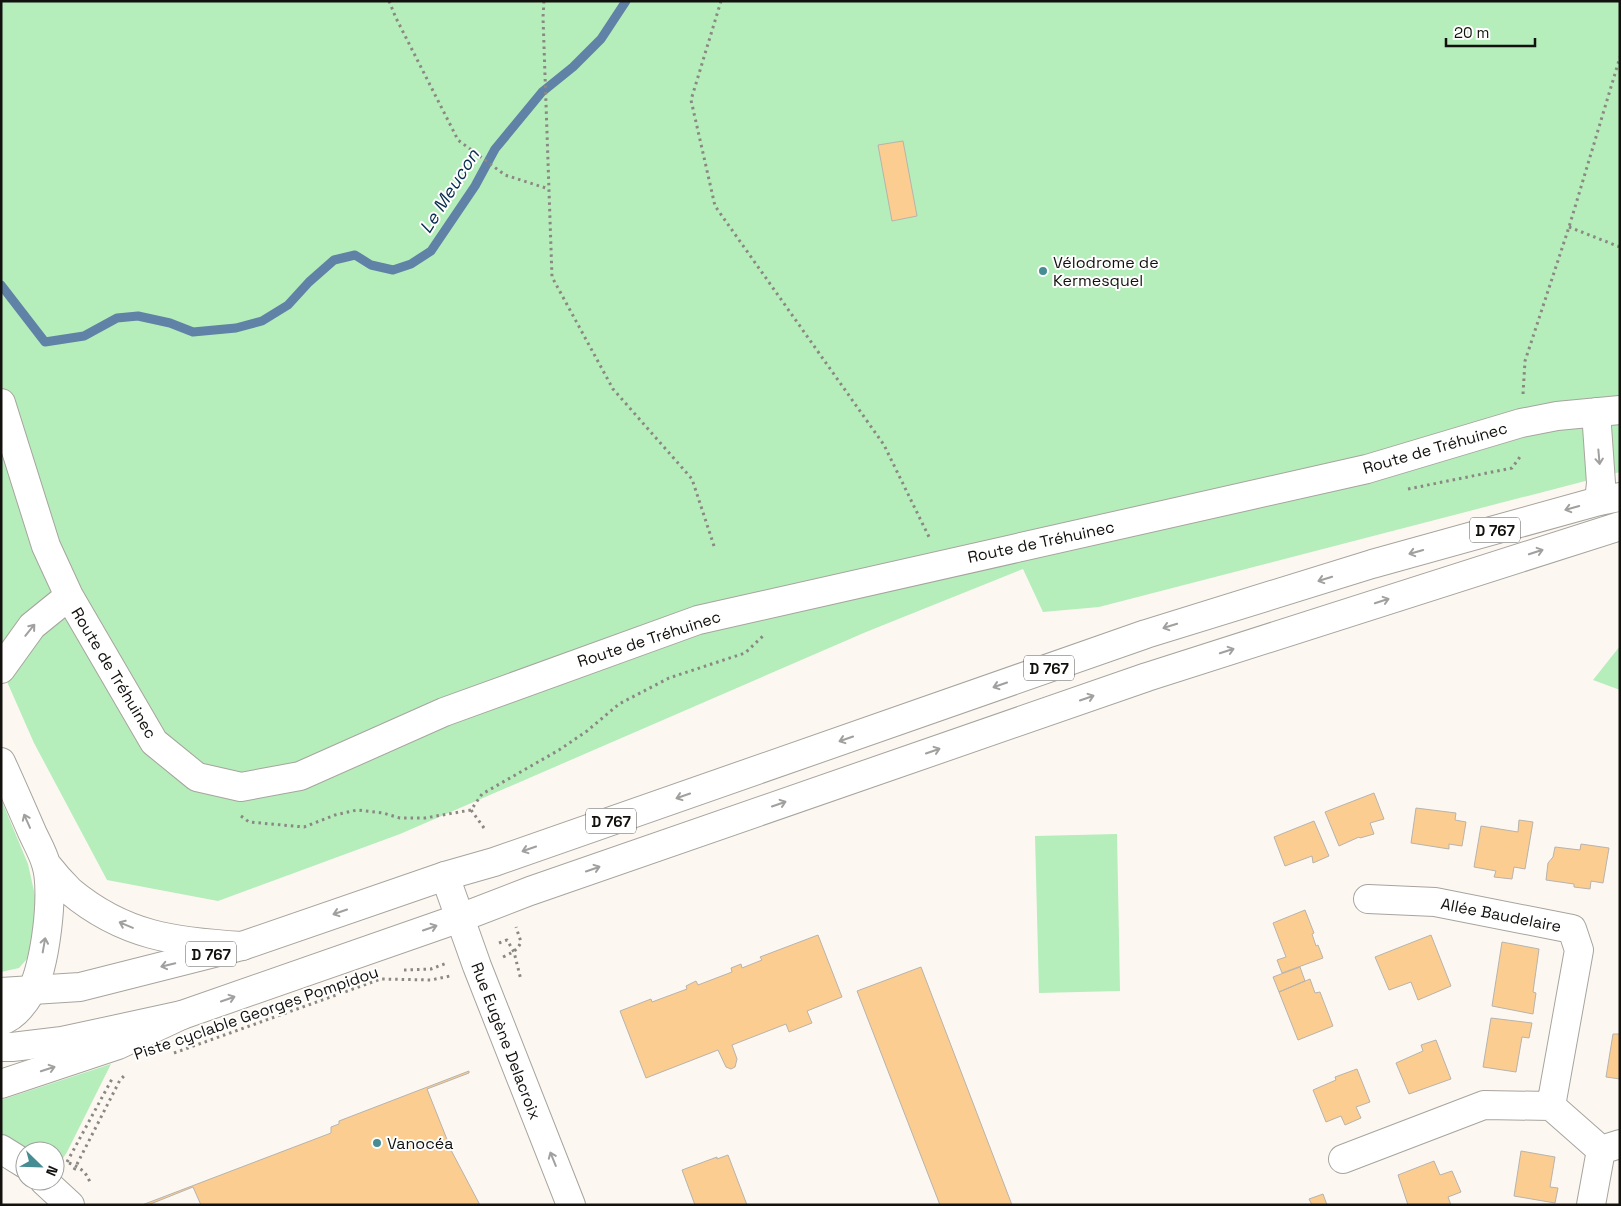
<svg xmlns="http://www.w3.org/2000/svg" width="1621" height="1206" viewBox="0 0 1621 1206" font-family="'Space Grotesk',sans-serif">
	<rect width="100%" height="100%" fill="#fcf8f1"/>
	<path fill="#b5edbb" d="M1,1H1620V472L1099,607L1043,612L1023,569L866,632L400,834L218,901L107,880L34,743L1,668Z
		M1620,646V690L1593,680Z
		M1,799L28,864L40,918L34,951L19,968L1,972Z
		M1117,834L1120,991L1039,993L1035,836Z
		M111,1064L67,1152L55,1171V1151H25L1,1139V1100Z"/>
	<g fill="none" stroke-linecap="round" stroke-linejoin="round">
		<path stroke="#5f82a6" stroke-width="9" d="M1,285L45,342L84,336L117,318L138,316L170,323L193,332L236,328L262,321L288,305L309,282L334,260L355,255L371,265L393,270L411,264L431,251L475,186L495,149L542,92L573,67L601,39L626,1"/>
	</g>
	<path fill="#fccd90" stroke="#b8b3ad" d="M903,141L917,216L892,221L878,145Z
		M1374,793L1384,819L1370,823L1374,834L1360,838L1359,837L1339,846L1325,812Z
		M1416,808L1456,813L1455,820L1466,822L1462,846L1449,844V849L1411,843Z
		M1519,820L1533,822L1525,869L1514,867L1512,879L1494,877L1496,871L1474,867L1481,826L1518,832Z
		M1314,821L1329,856L1313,863L1312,856L1285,866L1274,837Z
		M1581,844L1609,848L1603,883L1591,881L1590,889L1574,887V884L1546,880L1548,863L1553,857L1555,847L1580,850Z
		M1305,910L1314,933L1312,934L1316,946L1318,945L1323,958L1282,973L1277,960L1286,957L1273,923Z
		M818,935L842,997L807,1011L812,1023L789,1032L786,1024L732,1045L737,1059L735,1067L731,1069L726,1067L718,1050L646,1078L620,1011L651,999L652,1002L687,989L686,986L696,981L698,985L732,972L731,968L741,964L742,968L762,960L760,957Z
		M1431,935L1451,986L1418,1000L1411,982L1389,990L1375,957Z
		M1502,942L1539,949L1533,992L1536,993L1533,1014L1492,1006Z
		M921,967L1012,1205H940L857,991Z
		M1300,967L1305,981L1279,992L1273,977Z
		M1310,979L1315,993L1320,992L1333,1026L1298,1040L1279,992Z
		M1491,1018L1532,1023L1529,1038L1522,1037L1516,1072L1483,1067Z
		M1613,1034H1620V1079L1606,1077Z
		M1436,1040L1451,1079L1409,1094L1396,1063L1423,1051L1421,1045Z
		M1357,1069L1370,1102L1356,1107L1361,1118L1345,1125L1341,1116L1326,1122L1313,1090L1336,1080L1335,1077Z
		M469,1071V1073L427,1089L452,1152L480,1205H201L193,1187L148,1205H142L331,1133V1127L339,1124V1121Z
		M1521,1151L1555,1157L1550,1187L1558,1188L1555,1203L1514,1196Z
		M728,1155L747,1205H695L682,1170L717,1157V1159Z
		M1434,1161L1440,1175L1452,1171L1461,1192L1448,1197L1451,1205H1408L1398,1175Z
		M1323,1194L1327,1205H1312L1309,1199Z"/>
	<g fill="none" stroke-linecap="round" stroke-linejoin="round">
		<defs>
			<path id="minor" d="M1,403L46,546L69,596L154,742L197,777L241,787L300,776L444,712L698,620L1367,469L1521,423L1557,416L1620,410
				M1596,412L1601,483L1599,501
				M1,669L32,626L69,596
				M445,876L477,966L571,1205
				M1368,899L1435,902L1572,929L1579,950L1551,1106
				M1,1149L25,1164
				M1343,1159L1484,1105L1551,1106L1601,1150
				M44,1181L70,1205
				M1591,1205L1601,1150L1620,1144"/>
			<path id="major" d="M1,992L80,987L242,946L445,876L494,862L1146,634L1372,564L1599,501L1620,497
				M1,1047H12L62,1041L182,1015L460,918L530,891L1147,677L1620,526"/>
			<path id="highway" d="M1,762C12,786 22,809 32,832C37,843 43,853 46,864C55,891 45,968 31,992C24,1004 14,1017 1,1021
				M47,865C54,874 62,883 70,891C124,936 175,942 242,946
				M1,1084L118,1045L182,1015"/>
		</defs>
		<use href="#minor" stroke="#a7a49e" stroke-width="30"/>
		<use href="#major" stroke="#a7a49e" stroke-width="30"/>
		<use href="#highway" stroke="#a7a49e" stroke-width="30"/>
		<path stroke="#8b8883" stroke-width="3" stroke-dasharray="2.5 4" stroke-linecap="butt" d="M389,1L396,18L458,140L505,175L549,189
			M544,1L543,17L552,277L613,389L692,479L715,549
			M721,1L691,100L715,206L884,445L930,539
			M1569,227L1620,247
			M1523,394L1525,361L1569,227L1620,57
			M1408,489L1512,468L1522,454
			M241,816L249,822L304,827L335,815L357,810L383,813L400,818H425L471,810
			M484,828L471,810L482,794L559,750L587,731L619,704L669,678L745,653L763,636
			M499,943L507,940L514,952L521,980
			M503,957C511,953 517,951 521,942L516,927
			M404,970L431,969L447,963
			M174,1053L381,979L431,980L450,976
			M67,1162L112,1079
			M69,1163C79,1167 87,1172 90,1183
			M74,1170L120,1080L125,1075"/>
		<use href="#minor" stroke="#fff" stroke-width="28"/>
		<use href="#major" stroke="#fff" stroke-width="28"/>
		<use href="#highway" stroke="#fff" stroke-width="28"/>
	</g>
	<defs><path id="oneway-shaft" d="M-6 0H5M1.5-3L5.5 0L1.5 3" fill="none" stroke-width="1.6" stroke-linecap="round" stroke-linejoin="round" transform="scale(1.25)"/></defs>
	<g stroke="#a0a09f">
		<use href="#oneway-shaft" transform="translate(1599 457) rotate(85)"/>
		<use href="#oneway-shaft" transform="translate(1572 508) rotate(164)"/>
		<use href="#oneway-shaft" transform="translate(1416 552) rotate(164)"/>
		<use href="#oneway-shaft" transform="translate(1536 552) rotate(-18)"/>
		<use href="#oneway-shaft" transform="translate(1325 579) rotate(163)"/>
		<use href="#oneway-shaft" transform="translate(1382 601) rotate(-18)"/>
		<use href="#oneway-shaft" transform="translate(1170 626) rotate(163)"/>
		<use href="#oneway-shaft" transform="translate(30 630) rotate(-51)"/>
		<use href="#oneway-shaft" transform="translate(1227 651) rotate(-18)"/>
		<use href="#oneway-shaft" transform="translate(1000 685) rotate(161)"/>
		<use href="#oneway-shaft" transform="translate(1087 698) rotate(-19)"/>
		<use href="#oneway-shaft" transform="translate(846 739) rotate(161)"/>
		<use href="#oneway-shaft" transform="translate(933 751) rotate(-19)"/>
		<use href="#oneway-shaft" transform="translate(683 796) rotate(161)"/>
		<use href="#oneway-shaft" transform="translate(779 804) rotate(-19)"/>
		<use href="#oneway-shaft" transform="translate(27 821) rotate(-114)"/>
		<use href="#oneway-shaft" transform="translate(529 849) rotate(161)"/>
		<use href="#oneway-shaft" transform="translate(593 869) rotate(-19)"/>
		<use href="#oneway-shaft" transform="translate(340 912) rotate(161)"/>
		<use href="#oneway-shaft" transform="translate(126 925) rotate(-157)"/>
		<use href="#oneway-shaft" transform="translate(430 928) rotate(-19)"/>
		<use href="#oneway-shaft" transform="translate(44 945) rotate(-80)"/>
		<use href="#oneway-shaft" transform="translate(168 965) rotate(166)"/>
		<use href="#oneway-shaft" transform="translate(228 999) rotate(-19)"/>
		<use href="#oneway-shaft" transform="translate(48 1069) rotate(-18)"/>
		<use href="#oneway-shaft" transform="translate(553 1159) rotate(-112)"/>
	</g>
	<g fill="#458c93" stroke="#fff" stroke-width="2">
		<circle cx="1043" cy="271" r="5"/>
		<circle cx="377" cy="1143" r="5"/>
	</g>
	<g text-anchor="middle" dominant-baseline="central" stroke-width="4" stroke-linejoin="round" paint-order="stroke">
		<g fill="#fff" stroke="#595856" stroke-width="1">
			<rect x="1470" y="517.5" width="50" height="25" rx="4"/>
			<rect x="1024" y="655.5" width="50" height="25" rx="4"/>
			<rect x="586" y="808.5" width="50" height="25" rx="4"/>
			<rect x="186" y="941.5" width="50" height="25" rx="4"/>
		</g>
		<g font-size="15" font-weight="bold" fill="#12110e">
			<text x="1495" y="530">D 767</text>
			<text x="1049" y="668">D 767</text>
			<text x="611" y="821">D 767</text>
			<text x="211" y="954">D 767</text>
		</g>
		<g font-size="16" fill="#12110e" stroke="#fff" text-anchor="start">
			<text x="1053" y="262">Vélodrome de<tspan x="1053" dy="18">Kermesquel</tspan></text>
			<text x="387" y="1143">Vanocéa</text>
		</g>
		<g font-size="16" fill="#12110e" stroke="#fff">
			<text transform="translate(1435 448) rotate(-16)">Route de Tréhuinec</text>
			<text transform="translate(1041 542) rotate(-12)">Route de Tréhuinec</text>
			<text transform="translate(649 639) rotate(-18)">Route de Tréhuinec</text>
			<text transform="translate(114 673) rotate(59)">Route de Tréhuinec</text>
			<text transform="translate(1501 915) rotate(11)">Allée Baudelaire</text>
			<text transform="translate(256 1013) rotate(-19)">Piste cyclable Georges Pompidou</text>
			<text transform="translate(506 1041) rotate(69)">Rue Eugène Delacroix</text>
		</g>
		<g font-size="18" font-style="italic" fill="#072c4e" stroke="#fff">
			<text transform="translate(449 191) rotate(-58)">Le Meucon</text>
		</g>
	</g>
	<rect width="1621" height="1206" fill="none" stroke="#12110e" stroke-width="5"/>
	<g transform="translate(40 1166) rotate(113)"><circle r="24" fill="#ffffff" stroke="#a0a09f"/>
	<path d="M0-4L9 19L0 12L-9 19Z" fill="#458c93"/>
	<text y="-8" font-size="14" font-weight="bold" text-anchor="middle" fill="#12110e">N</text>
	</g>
	<path d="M1446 38v8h89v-8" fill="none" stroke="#12110e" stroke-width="2.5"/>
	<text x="1454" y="38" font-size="15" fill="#12110e" stroke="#ffffff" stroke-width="4" paint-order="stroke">20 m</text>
</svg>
